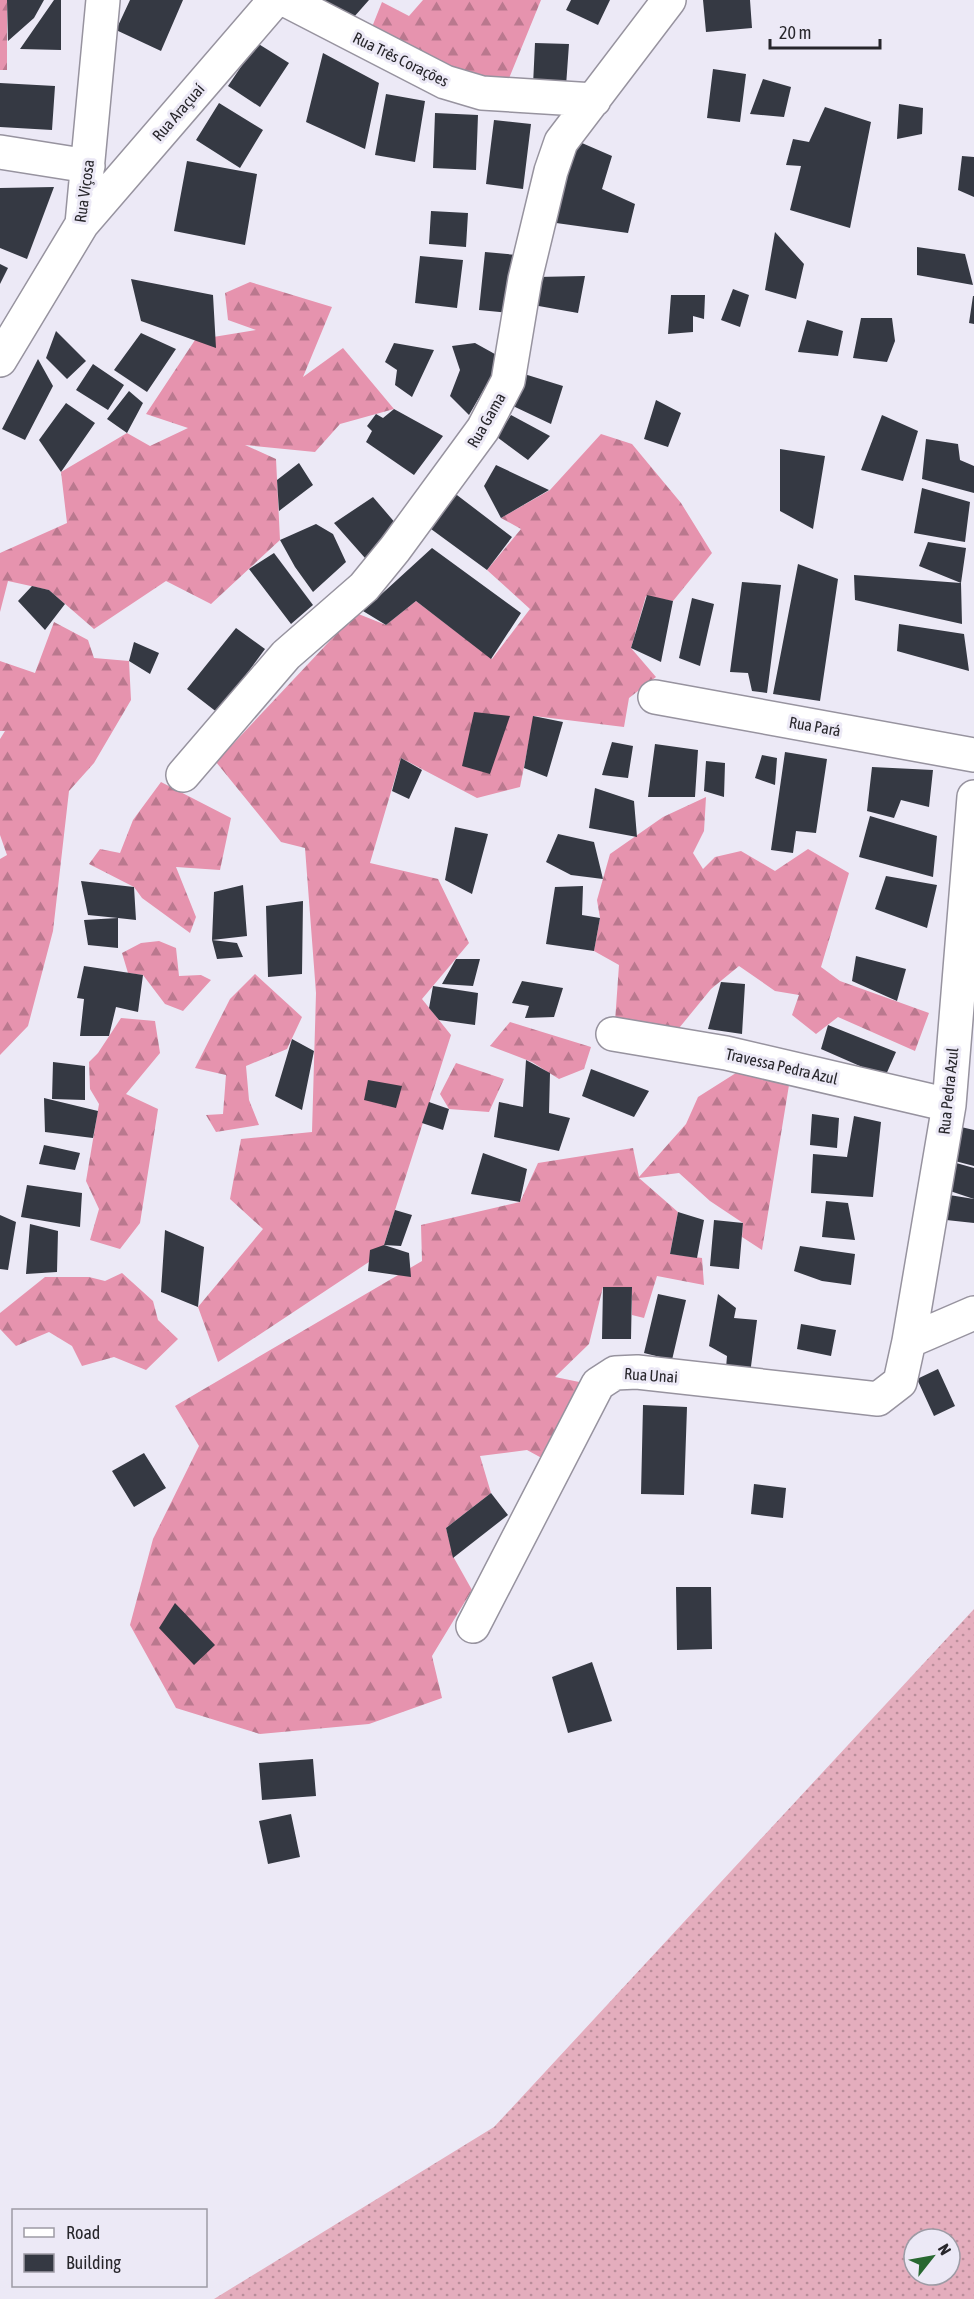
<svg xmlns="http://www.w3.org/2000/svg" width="974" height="2299" viewBox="0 0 974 2299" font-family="'Asap Condensed',sans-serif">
	<defs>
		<pattern id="grass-dots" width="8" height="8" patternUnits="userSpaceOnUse" patternTransform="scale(1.5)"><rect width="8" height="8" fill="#e4adbd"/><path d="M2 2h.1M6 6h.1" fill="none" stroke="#b98d9a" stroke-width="1.8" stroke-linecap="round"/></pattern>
		<pattern id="forest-firs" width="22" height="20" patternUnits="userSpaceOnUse" patternTransform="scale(1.5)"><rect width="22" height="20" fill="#e693ae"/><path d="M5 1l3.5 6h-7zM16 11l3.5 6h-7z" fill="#ba788e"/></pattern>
	</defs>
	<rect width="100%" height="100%" fill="#ece9f6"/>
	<path fill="url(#grass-dots)" fill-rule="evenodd" d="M974,1609V2299H214L494,2127ZM914,2239H950V2275H914Z"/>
	<path fill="url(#forest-firs)" d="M0,0H7V70H0Z
		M423,0H541L505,88L463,87L372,27L382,2L409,16Z
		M250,282L332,307L303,377L343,348L394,409L340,424L315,452L245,445L276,459L280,540L211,604L166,581L94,629L49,590L8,581L0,612V553L67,523L61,472L127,433L150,446L188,428L146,414L195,340L256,330L228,320L225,293Z
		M601,434L632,444L681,503L712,553L673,601L646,596L631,648L656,677L629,698L624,727L534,716L520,787L477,798L401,758L370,863L438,879L469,943L422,999L451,1035L381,1254L218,1362L198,1307L263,1229L230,1199L241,1139L312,1132L316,993L305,848L281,842L216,762L356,613L386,625L416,601L492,659L530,609L487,570L521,529L501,518L550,490Z
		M54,622L88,640L94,658L129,661L131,700L94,763L69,791L53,931L28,1026L0,1055V859L7,855L0,835V739L5,731H0V661L35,673Z
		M161,782L231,818L220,870L176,867L196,917L190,933L142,898L134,887L89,864L100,849L120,853L133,820Z
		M706,797L704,831L693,853L703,869L715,857L741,851L775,871L808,849L849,873L821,967L840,981L929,1013L915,1051L838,1017L816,1034L792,1015L799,995L775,991L739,966L711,989L675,1033L615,1022L619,965L594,951L600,918L597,900L610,854L663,817Z
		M159,941L176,948L179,976L201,975L211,980L183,1011L165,1004L143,975L128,973L122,953L141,943Z
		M255,974L302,1017L287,1049L246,1066L249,1100L259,1125L216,1132L206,1115L223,1114L226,1075L195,1068L230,999Z
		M121,1018L155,1021L160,1053L126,1094L158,1109L140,1223L120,1249L90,1240L99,1209L86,1181L99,1104L90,1089L89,1062L98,1053Z
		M510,1022L591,1047L584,1069L559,1079L532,1062L490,1046Z
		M456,1063L504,1079L489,1112L449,1109L440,1094Z
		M747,1066L789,1085L762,1250L742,1237L743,1223L710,1201L679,1173L639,1178L678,1212L670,1254L702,1258L704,1285L657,1276L644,1318L632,1315V1287H603L589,1344L555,1377L589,1384L549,1462L527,1450L480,1456L491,1493L446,1528L454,1558L472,1590L432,1656L442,1698L369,1724L260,1734L176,1708L130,1625L153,1539L199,1446L175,1406L422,1261L421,1225L520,1202L538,1163L633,1148L639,1177L686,1124L698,1097Z
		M122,1273L153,1301L158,1320L178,1339L146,1370L114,1357L82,1366L72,1346L49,1332L16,1346L0,1329V1313L45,1277H89L105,1281Z"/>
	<path fill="#353943" d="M7,0H44L34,18L8,41Z
		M54,0H61V50L20,49Z
		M130,0H183L161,51L116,30Z
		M317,0H369L346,26Z
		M571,0H610L598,25L566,10Z
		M703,0H750L752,28L706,32Z
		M257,43L289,63L260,107L228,86Z
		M535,43L569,44L566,86L533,85Z
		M323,53L379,83L365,149L306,122Z
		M713,69L746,74L740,122L707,118Z
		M763,79L791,87L784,117L750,114Z
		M0,83L55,86L52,130L0,127Z
		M386,94L425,101L415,162L375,155Z
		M219,103L263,130L240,168L196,140Z
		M899,104L923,108L922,134L897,139Z
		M825,107L871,122L850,228L790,210L801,166L786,165L793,139L809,142Z
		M435,113L478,115L476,170L433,168Z
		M494,120L531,124L523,189L486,184Z
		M575,140L612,156L602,189L635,204L628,233L549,222Z
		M962,156L974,157V197L958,190Z
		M187,161L257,174L245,245L174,231Z
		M54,187L27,259L0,248V188Z
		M431,211L468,213L466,247L429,244Z
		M775,232L804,264L796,299L765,290Z
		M917,247L965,254L973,285L917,275Z
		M485,252L517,255L511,313L479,310Z
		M420,256L463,260L457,308L415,303Z
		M0,264L8,268L0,284Z
		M585,276L578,313L533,305L537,277Z
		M131,279L213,295L216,348L141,321Z
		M733,289L749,295L740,327L721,320Z
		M671,295H705L704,319L693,316V332L668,334Z
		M973,296H974V324L969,323Z
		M861,318H892L895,341L887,362L853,358Z
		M807,320L843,331L838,356L798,352Z
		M56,331L86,361L67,379L46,358Z
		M141,333L176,349L147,392L114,370Z
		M394,343L434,350L412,397L395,385L397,370L385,362Z
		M475,343L502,358L469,415L450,396L460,370L452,346Z
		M38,359L53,386L25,440L2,429Z
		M93,364L124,385L108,410L76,390Z
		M521,373L563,386L551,424L513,406Z
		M129,391L143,403L127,433L107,419Z
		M656,400L681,413L668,447L644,439Z
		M66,403L95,423L61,472L39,440Z
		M394,409L443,436L414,475L366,442L372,431L367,426L376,414L383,418Z
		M511,415L550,436L528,460L497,437Z
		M882,415L918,431L903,481L861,470Z
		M926,439L958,444L960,460L974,466V493L922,479Z
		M780,449L825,456L813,529L780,511Z
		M299,463L313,485L279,511L277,480Z
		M496,465L549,490L501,518L484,486Z
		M922,488L970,502L965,542L914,533Z
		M453,492L512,537L487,570L431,529L432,511Z
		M373,497L397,525L365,558L334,523Z
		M316,524L333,534L346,562L313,592L295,567L280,540Z
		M928,542L966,548L961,583L919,566Z
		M432,548L521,613L491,659L416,601L386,625L363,611Z
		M274,553L313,605L291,624L249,569Z
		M798,564L838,579L820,701L773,694Z
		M854,575L961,583L962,624L855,600Z
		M742,582L781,585L767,693L752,691L748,673L730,672Z
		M32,586L49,590L65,604L45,630L18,601Z
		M647,595L673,601L661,662L631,648Z
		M692,598L714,604L700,666L679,658Z
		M899,624L964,634L969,671L897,651Z
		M236,628L265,649L218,713L187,689Z
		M134,642L159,653L150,674L129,661Z
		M474,712L510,716L490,774L462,766Z
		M533,716L563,722L547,777L524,768Z
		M612,742L633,746L628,778L602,775Z
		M655,744L698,750L695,797H648Z
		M785,752L827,759L816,833L796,831L793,853L771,850Z
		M762,755L777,758L775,785L755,778Z
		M401,758L422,770L409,799L392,791Z
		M706,761L725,763L724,797L704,791Z
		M872,767L933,770L929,807L901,800L894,818L867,811Z
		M595,788L634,801L637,837L589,828Z
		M870,816L937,836L933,877L859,857Z
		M455,827L488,834L472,894L445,880Z
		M558,834L594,842L603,879L571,875L546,862Z
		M886,876L937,885L927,928L875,909Z
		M81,881L134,887L136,920L118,918V948L88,945L84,920L118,918L88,915Z
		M243,885L247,936L212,940L214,892Z
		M583,886L582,915L600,918L594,951L546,944L555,887Z
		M303,901L302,974L268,977L266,906Z
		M212,940L237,943L243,957L217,959Z
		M856,956L906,969L897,1001L852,981Z
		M456,959H480L473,986L442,984Z
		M84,966L143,975L138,1012L116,1007L109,1036H80L84,999L77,998Z
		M522,981L563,988L554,1017L525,1018L529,1006L512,1003Z
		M721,982L745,984L742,1034L708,1029Z
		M433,986L478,993L475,1025L439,1020L429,1008Z
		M828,1025L896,1052L885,1077L821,1049Z
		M292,1039L314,1051L302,1110L275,1096Z
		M526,1060L550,1073L549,1113L570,1118L559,1151L494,1137L499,1102L523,1107Z
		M53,1062L85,1066V1100L52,1099Z
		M591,1069L649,1091L634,1117L582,1096Z
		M368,1080L402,1086L396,1108L364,1100Z
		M44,1098L98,1111L93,1138L45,1132Z
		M429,1102L449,1109L443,1130L422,1123Z
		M812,1114L839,1118L837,1148L810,1145Z
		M854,1116L881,1122L873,1197L811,1193L813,1154L847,1157Z
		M961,1127L974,1130V1166L955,1161Z
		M44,1145L80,1153L75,1170L39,1164Z
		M483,1153L527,1169L520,1202L471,1194Z
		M949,1161L974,1168V1199L941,1188Z
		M27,1185L82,1193L80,1227L21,1217Z
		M943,1194L974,1199V1223L937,1219Z
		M826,1201L848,1203L855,1240L822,1237Z
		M395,1210L412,1215L401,1246L384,1245Z
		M678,1212L704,1220L697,1258L670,1254Z
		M0,1215L16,1222L8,1270L0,1269Z
		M714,1220L743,1223L739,1269L710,1266Z
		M30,1224L58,1231L57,1272L26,1274Z
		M165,1230L204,1247L198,1307L161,1292Z
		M384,1245L409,1253L411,1277L368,1271L370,1250Z
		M800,1246L855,1254L851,1285L822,1281L794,1271Z
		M603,1287H632L631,1339H602Z
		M658,1294L686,1300L672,1360L644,1353Z
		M718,1294L736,1308L734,1318L757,1320L750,1374L726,1368L727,1356L709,1346Z
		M801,1324L836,1330L831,1356L797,1349Z
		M938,1369L955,1406L934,1416L917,1379Z
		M643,1405L687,1407L684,1495L641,1494Z
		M144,1453L166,1488L134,1507L112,1471Z
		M754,1484L786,1488L783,1518L751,1514Z
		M491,1493L508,1515L453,1558L446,1528Z
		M676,1587H711L712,1649L677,1650Z
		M175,1603L215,1645L194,1665L159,1628Z
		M592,1662L612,1721L568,1733L552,1677Z
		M313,1759L316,1796L262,1800L259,1763Z
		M291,1814L300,1857L268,1864L259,1821Z"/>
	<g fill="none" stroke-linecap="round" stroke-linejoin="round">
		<defs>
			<path id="minor" d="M286,0L445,82L482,93L594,100
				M0,152L88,166
				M82,224L275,0
				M0,360L82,224L103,0
				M655,697L974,755
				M183,775L286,655L364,587L395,549L483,429L508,381L525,279L551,171L561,142L669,0
				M613,1034L726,1053L949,1105
				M909,1341L974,1313
				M473,1626L598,1384L615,1373L637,1372L878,1399L900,1382L909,1341L949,1105L974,797"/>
		</defs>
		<use href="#minor" stroke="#97939f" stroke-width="36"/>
		<use href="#minor" stroke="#fff" stroke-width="33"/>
	</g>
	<g text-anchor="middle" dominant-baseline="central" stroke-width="6" stroke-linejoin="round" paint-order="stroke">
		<g font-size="16" fill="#27262b" stroke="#ece9f6">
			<text transform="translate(401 59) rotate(26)">Rua Três Corações</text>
			<text transform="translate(178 112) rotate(-49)">Rua Araçuaí</text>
			<text transform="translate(84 191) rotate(-82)">Rua Viçosa</text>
			<text transform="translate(486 420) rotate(-60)">Rua Gama</text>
			<text transform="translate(815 726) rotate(10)">Rua Pará</text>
			<text transform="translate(782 1066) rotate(13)">Travessa Pedra Azul</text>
			<text transform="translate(948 1091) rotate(-84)">Rua Pedra Azul</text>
			<text transform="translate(651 1375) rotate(4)">Rua Unai</text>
		</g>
	</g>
	<rect x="12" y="2209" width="195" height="78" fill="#ece9f6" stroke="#9d9ba5" stroke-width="1.5"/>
	<rect x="24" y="2228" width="30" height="9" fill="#ffffff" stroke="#9d9ba5" stroke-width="1.5"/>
	<text x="66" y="2239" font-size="18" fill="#27262b">Road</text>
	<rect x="24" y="2254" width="30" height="18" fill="#353943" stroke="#9d9ba5" stroke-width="1.5"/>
	<text x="66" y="2269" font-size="18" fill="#27262b">Building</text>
	<g transform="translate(932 2257) rotate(59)"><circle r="28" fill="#ece9f6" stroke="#9d9ba5" stroke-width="1.5"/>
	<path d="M0-4.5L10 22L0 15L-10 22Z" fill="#286831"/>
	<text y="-9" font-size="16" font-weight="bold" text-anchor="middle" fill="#27262b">N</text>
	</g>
	<path d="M770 39v9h110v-9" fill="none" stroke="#27262b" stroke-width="3"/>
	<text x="779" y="39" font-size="18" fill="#27262b" stroke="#ece9f6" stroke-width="4.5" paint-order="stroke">20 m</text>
</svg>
